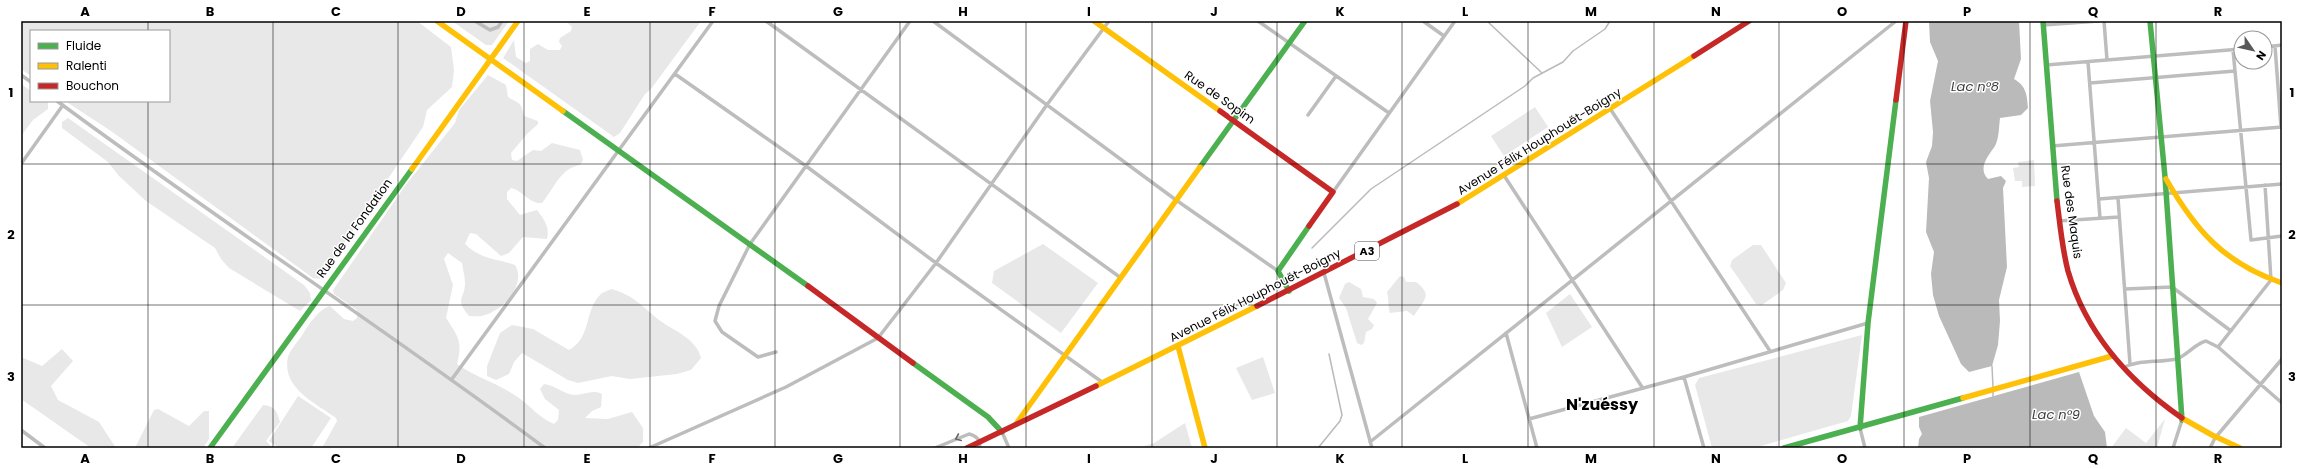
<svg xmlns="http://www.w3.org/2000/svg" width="2303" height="469" viewBox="0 0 2303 469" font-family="Poppins,sans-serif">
	<rect width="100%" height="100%" fill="#fff"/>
	<path fill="#e8e8e8" d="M21,21H417L451,47L454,70L452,87L427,110L423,127L320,279L313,278L111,131L65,101H169V31H31V76L21,69Z
		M452,21H509L492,45H486Z
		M566,21H701L651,89L645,94L620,133L614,137L503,58L514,40L516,57L526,63L530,61V49L538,44L548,50H560L562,46L559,42L560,38L571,31L572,27Z
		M488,75L506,85L508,97C519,104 521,101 524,116L538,121V124L527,134L511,153L512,160L517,161L533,150L541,151L552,143L580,150L583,160L580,165C561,168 554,188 542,203C529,204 522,190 511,188L507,192V199L520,215L537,210C544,219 550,227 547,239L523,237L509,253L501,256L476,234L470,233L465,244C482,260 495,258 515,265C527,284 503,310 485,315C480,317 474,316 469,316C454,298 465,299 465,283C465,277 463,270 462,263L448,253L444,259L453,285L446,318C458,336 463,342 457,364C477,378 500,384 519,398C533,408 538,417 554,424L558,420L559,410L545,399L540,389L544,384C555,385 563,394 574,395C585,395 592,389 602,394L601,407L592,411L585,418L608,419L632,412L643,428V442L637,448H322L337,421L336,418C316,403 281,388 288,357C290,350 299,340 303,334C309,324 319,309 330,306L344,319L353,321L357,318V310L334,294L333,290L405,186L455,123L459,110Z
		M21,84L31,91V101H45L48,103V109L33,120L21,136Z
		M1535,107L1548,127L1504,156L1491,136Z
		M68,118L304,285L310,293L311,300L300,311L229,268L221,259L215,248L146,201L119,176L108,162L62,128V122Z
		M2034,160L2035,186L2022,187V181H2015L2013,168L2019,167L2018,162Z
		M1043,244L1098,283L1061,333L992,283L994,271Z
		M1753,245H1761L1786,283L1783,290L1762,305L1756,304L1730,266L1732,260Z
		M1400,276L1404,277L1406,282H1416C1434,296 1423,300 1414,316L1407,311L1390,313C1388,309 1389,299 1387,292Z
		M1349,282L1361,289L1363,297L1374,299L1377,303L1368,319L1374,325L1372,329L1366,332L1364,343L1361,345L1357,343L1346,308L1339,298L1345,284Z
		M611,289C632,294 643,307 659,320C674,331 696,338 701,358L691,370L677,374L630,379L612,376L578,383L568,380L522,353L514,362L509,374L496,380L487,376V366L500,333L512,325L533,329L569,350C592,337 584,311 600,295C602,292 608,291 611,289Z
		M1570,294L1592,327L1562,347L1546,313Z
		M1862,335L1851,416L1848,421L1754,448H1712L1695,385L1699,378Z
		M62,349L73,361L51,386L58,400L99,422L116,448H91L21,399V357L42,366Z
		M1263,357L1275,393L1252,400L1236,368Z
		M298,396L331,418L311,448H279L269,441Z
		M263,405C275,406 277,411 280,422L266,441L273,448H232Z
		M158,409L189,426L204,411H209V439L203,448H135L154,410Z
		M2165,419L2157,448H2111L2126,428L2146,443Z
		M1185,423L1192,448H1138L1154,443Z"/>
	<path fill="#bababa" d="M1929,21H2019L2021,59L2014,79C2026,86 2027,94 2028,108L2021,115L2000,118C1999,126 1999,139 1995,146C1989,155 1977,168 1988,179L2001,176L2006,181L2003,188L2007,267L1999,300L2000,321L1998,345L1992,366L1969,372L1961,364L1939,316L1933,295L1931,274L1934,252L1926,232L1929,178L1926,162L1932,146L1933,132L1930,101L1938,61L1930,42Z
		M2079,372L2094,416L2105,432L2107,448H1918L1919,439L1922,434L1919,427V417Z"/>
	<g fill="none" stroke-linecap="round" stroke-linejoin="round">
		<path stroke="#bababa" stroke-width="1.5" d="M1487,21L1542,73
			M1312,248L1371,189L1525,86L1533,78L1563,62L1573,51L1605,29L1610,21
			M1992,366L1993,387
			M1993,391V397
			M1318,448L1340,421L1342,415L1329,354"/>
		<path stroke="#bdbdbd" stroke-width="3.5" d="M475,21L490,30L498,27L502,21
			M766,21L1121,278
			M933,21L1176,200L1278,271
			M1258,21L1389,113
			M1423,21L1444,36
			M2104,21L2107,60
			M2043,25L2099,21
			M2275,46L2281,127
			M2265,47L2282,45
			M2233,50L2251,240L2282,236
			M2088,62L2100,218
			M2046,65L2241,49
			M675,74L806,166L936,263L1102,382
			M21,75L31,82
			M2090,83L2235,71
			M57,101C218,220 385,329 545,448
			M1611,110L1770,351
			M1308,115L1336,76
			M2052,146L2282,127
			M21,164L63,105
			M1505,177L1642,387
			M1333,192L1455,21
			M2118,198L2130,364
			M2099,199L2282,184
			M2059,221L2119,217
			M1324,273L1372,448
			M2125,289L2172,287L2231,331
			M1506,333L1537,448
			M2218,347L2271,280L2265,185
			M776,352L758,357L722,332L715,321L719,306L750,244L910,21
			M2123,368C2139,359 2159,363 2176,359C2187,356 2194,344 2206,341L2218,347L2282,403
			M1684,377L1704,448
			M452,379L713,21
			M1529,419L1684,377L1868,323
			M1860,428L1865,448
			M21,430L45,448
			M1002,432L1009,448
			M1370,442L1896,21
			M649,448L786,387L878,338L936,263L1046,106L1109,21
			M935,448L969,434C976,436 982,440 979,448
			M2173,448L2182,420
			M2210,448L2215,438L2282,359"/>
		<path stroke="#4caf50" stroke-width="5.5" d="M2043,21L2057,201
			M2150,21L2165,177L2182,420
			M563,111L808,286
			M1200,167L1305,21
			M1289,291L1278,271L1309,226
			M913,363L988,417L1002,432
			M1860,428L1868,323L1896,100
			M210,448L412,169
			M1784,448L1963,398"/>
		<path stroke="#ffc107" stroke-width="5.5" d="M437,21L563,111
			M1094,21L1220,111
			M412,169L518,21
			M2166,179C2196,231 2224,263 2282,283
			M1457,204L1694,56
			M1178,346L1205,448
			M1096,386L1257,306
			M1963,398L2112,356
			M2182,418L2212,435L2240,448
			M1016,424L1200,167"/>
		<path stroke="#c62828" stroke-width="5.5" d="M1694,56L1749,21
			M1896,100L1906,21
			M1220,111L1333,192L1309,226
			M2057,201C2060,224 2062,248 2068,271C2086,333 2130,382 2182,418
			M808,286L913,363
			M1257,306L1457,204
			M967,448L1096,386"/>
	</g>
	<defs><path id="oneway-chevron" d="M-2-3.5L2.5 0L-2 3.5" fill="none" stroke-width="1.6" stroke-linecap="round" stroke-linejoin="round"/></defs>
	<use stroke="#686868" href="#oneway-chevron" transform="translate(958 438) rotate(157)"/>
	<path fill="none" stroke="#000" stroke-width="1" stroke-opacity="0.55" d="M148,21V31M273,21V448M398,21V448M524,21V448M650,21V448M775,21V448M900,21V448M1026,21V448M1152,21V448M1277,21V448M1402,21V448M1528,21V448M1654,21V448M1779,21V448M1904,21V448M2030,21V448M2156,21V448M148,101V448M21,164H2282M21,305H2282"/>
	<g text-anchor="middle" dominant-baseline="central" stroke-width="3" stroke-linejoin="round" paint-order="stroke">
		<rect fill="#fff" stroke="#4c4c4c" stroke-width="1" x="1355" y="242" width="24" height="18" rx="3"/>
		<g font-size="11" font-weight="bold" fill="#000">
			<text x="1367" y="251">A3</text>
		</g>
		<g font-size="12" fill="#000" stroke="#fff">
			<text transform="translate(1220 97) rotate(35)">Rue de Sopim</text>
			<text transform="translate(1539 141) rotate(-32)">Avenue Félix Houphouët-Boigny</text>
			<text transform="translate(2072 212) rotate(82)">Rue des Maquis</text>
			<text transform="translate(354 228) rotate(-54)">Rue de la Fondation</text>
			<text transform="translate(1255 295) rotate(-27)">Avenue Félix Houphouët-Boigny</text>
		</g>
		<g font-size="13" font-style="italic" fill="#3d3d3d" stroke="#fff">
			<text x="1975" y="86">Lac n°8</text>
			<text x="2056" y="414">Lac n°9</text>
		</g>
		<g font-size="16" font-weight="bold" fill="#000" stroke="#fff">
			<text x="1602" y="404">N'zuéssy</text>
		</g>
	</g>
	<rect width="2303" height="469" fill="none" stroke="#ffffff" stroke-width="44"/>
	<rect x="30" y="30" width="140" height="72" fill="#ffffff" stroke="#999999"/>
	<rect x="38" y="43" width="20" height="6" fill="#4caf50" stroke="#999999"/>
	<text x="66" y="50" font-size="12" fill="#000000">Fluide</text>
	<rect x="38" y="63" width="20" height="6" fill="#ffc107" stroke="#999999"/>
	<text x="66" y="70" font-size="12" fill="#000000">Ralenti</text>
	<rect x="38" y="83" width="20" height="6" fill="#c62828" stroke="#999999"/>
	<text x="66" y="90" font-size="12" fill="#000000">Bouchon</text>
	<g transform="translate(2253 50) rotate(124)"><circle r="19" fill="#ffffff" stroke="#999999"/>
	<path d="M0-3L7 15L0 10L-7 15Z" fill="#595959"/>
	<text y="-6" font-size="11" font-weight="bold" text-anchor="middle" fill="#000000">N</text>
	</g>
	<rect x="22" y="22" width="2259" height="425" fill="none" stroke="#000" stroke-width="1.5"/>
	<g font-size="13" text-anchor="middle" font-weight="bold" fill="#000">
		<text x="85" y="16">A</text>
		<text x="210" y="16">B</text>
		<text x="336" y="16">C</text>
		<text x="461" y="16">D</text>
		<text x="587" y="16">E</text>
		<text x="712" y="16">F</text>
		<text x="838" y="16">G</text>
		<text x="963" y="16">H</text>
		<text x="1089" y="16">I</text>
		<text x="1214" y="16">J</text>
		<text x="1340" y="16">K</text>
		<text x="1465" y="16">L</text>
		<text x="1591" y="16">M</text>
		<text x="1716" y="16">N</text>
		<text x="1842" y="16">O</text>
		<text x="1967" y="16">P</text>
		<text x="2093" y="16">Q</text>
		<text x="2218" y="16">R</text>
		<text x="11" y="97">1</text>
		<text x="2292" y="97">1</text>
		<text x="11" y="239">2</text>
		<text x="2292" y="239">2</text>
		<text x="11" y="381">3</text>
		<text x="2292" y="381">3</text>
		<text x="85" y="463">A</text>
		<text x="210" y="463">B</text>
		<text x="336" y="463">C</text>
		<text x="461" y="463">D</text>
		<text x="587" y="463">E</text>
		<text x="712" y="463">F</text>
		<text x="838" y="463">G</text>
		<text x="963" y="463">H</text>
		<text x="1089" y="463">I</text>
		<text x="1214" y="463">J</text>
		<text x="1340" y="463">K</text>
		<text x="1465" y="463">L</text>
		<text x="1591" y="463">M</text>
		<text x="1716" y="463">N</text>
		<text x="1842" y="463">O</text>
		<text x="1967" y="463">P</text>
		<text x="2093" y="463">Q</text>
		<text x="2218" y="463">R</text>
	</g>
</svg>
